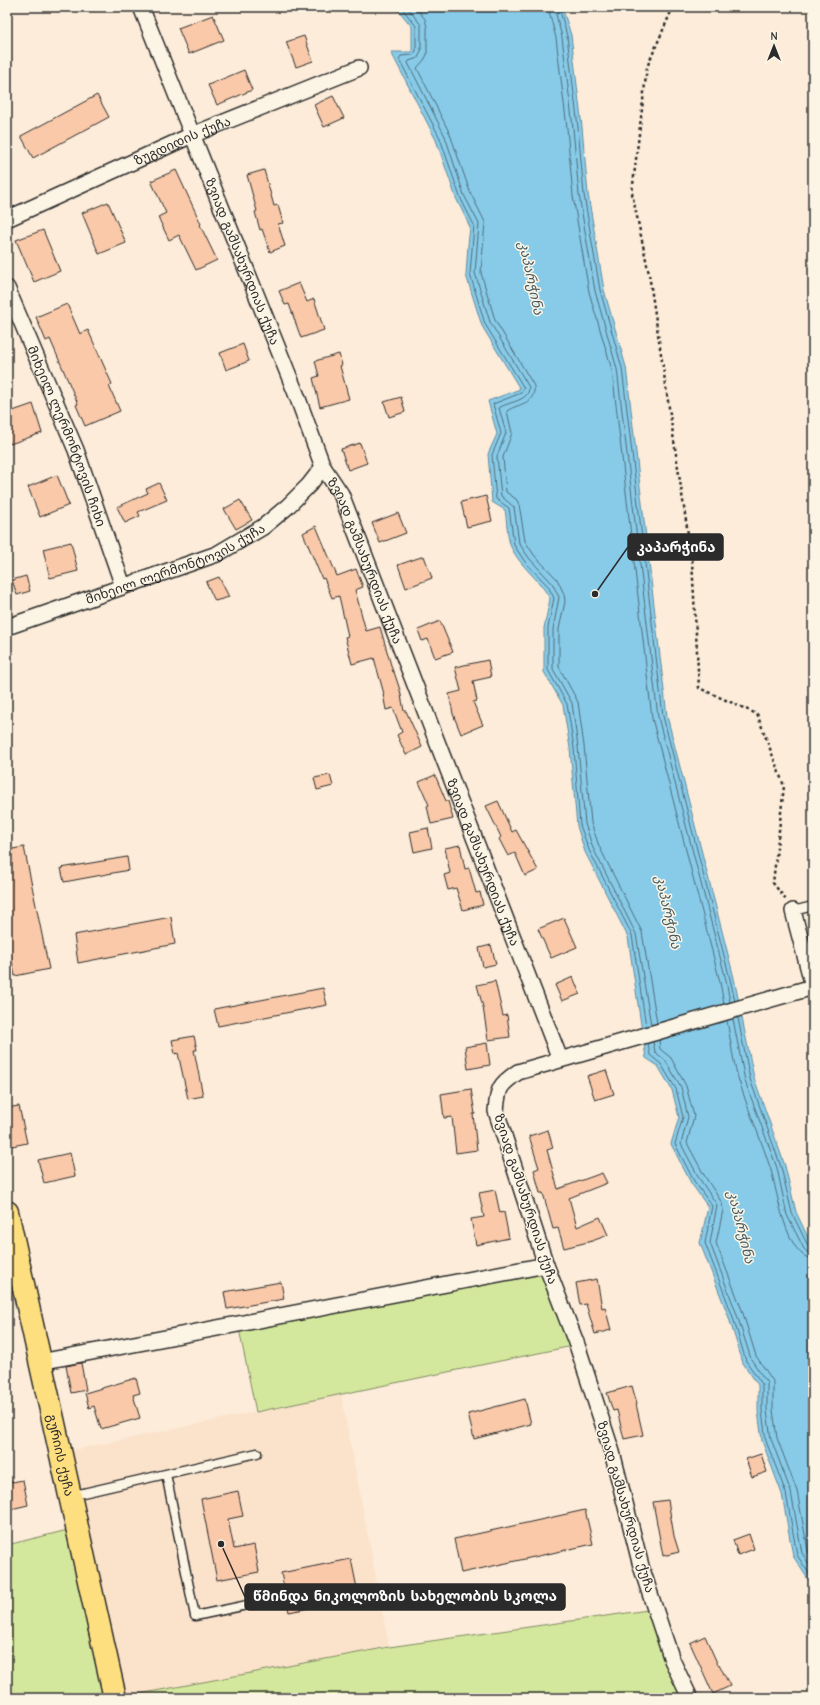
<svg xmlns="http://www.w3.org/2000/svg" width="820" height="1705" viewBox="0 0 820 1705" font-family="'Comic Neue','Noto Sans Georgian',sans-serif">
	<rect width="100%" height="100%" fill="#fcecd9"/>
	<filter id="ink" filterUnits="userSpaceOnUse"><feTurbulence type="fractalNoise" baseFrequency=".025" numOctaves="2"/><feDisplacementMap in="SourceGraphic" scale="8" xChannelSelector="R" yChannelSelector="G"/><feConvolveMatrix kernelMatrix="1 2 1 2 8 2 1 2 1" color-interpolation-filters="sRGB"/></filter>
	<g filter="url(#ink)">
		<path fill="#fbe2cb" d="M341,1394L389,1647L118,1698L59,1453Z"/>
		<path fill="#d4e89d" stroke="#808a64" d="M546,1265L577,1345L256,1412L238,1324Z
			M76,1528L115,1698H7V1545Z
			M655,1609L690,1698H118L389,1647Z"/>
		<path fill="#87cbe9" stroke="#628b9d" d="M396,7H562L571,35L582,127L588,194L604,290L626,367L667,716L734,978L754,1078L785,1166L796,1212L813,1248V1587L793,1556L782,1494L762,1441L758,1411V1385L743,1363L728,1315L700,1243L708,1207L691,1183L671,1144L679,1117L672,1090L658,1066L646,1058L628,937L585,852L577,826L570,748L563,705L544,672V628L550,599C540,579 520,567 511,547C507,538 507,520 505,510L492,502L488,454L497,434L488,401L520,389L482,326L466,275L468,245L470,227L456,198L436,140L391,52H412V27Z"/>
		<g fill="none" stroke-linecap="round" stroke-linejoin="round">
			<path stroke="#506b77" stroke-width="1" d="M401,7L416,26V51L413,55L401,56L399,59L440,138L460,197L474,225L470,274L485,324L524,388L521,393L493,404L501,433L492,455L496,499L509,508L514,545L525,562L548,586L554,598L548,628V670L567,704L574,748L580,825L589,850L632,935L646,1026
				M407,7L421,25V51L418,58L409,61L408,63L445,136L464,195L479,224L475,273L490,322L529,387C529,402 509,401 499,408L506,433L497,456L501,496L514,507L519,543L529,558L552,583L559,597L553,629V669L572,703L578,747L585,824L593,848L636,934L651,1025
				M415,7L425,19L427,27V55L424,60L417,68L450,134L470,192L485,222L481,273L495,320L534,386C536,405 518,403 507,411L512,433L503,457L506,492L516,499L519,504L525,541L534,555L557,579L564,594L565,602L559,629V667L578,702L584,746L591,823L599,846L642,932L657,1023
				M548,7L556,38L567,128L573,196L589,292L612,370L652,718L720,982L724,1004
				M554,7L562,37L573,128L579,195L595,291L617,369L658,717L726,980L730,1002
				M559,7L567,36L578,127L584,195L600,290L622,368L663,716L730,979L735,1001
				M738,1018L750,1079L781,1167L792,1213L808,1246L813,1248
				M733,1019L745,1081L777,1168L787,1215L804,1249L807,1252L813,1253
				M727,1021C731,1041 733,1064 740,1084C749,1113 762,1141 771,1170C777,1190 786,1258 813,1259
				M659,1040L660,1049L671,1058L686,1086L694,1116L687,1143L704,1175L722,1203L723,1210L716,1243L742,1310L756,1356L773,1381V1410L777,1438L797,1491L808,1551L813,1559
				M653,1042L655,1052L665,1060L681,1087L688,1117L681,1144L699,1178L717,1205L710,1243L736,1312L751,1359L767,1383V1411L771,1439L791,1492L802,1553L813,1570
				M648,1043L650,1055L661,1064L676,1089L683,1117L675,1144L694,1181L712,1206L705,1243L732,1314L746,1361L762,1384V1411L766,1441L786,1493L797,1555L813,1580"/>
		</g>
		<path fill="#fac9a9" stroke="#2b2b2b" d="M213,15L224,40L189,54L178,28Z
			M304,36L313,61L296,67L286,42Z
			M244,70L252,90L217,105L208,85Z
			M97,95L109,117L33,158L21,136Z
			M333,96L344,118L324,127L314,105Z
			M176,170L201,224L200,225L217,260L196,270L179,235L169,240L158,217L166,213L151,181Z
			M264,170L274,206L278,205L283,223L278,224L285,246L270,252L262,229L260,230L255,212L257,211L247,175Z
			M108,202L126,243L99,254L82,213Z
			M43,230L60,271L34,282L16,240Z
			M299,283L307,302L314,299L324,330L301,338L289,304L285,305L279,291Z
			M67,304L80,334L88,330L112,384L109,386L120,411L85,426L76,405L78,404L50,339L46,341L36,317Z
			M243,344L249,361L226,370L220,353Z
			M339,354L342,365L340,366L349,399L320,407L313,378L319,376L315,361Z
			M401,397L405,412L389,417L384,402Z
			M33,404L42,433L10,444L7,436V413Z
			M360,443L367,463L348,470L341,449Z
			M57,475L69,505L40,517L28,487Z
			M159,483L167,500L138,512L140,516L125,523L117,507L148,493L146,489Z
			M486,496L492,521L467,527L461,502Z
			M240,500L252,520L236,529L224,509Z
			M398,513L406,533L380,543L372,523Z
			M316,526L337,576L356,569L363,587L355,590L366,631L380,627L393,672H394L400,690L404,711H406L422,747L406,755L397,735L402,732L393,708L386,710L383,694H384L374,658L352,664L345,637L348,636L339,596L332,598L324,578L322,579L303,533Z
			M71,542L78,571L50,578L43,549Z
			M424,556L432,578L406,588L398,565Z
			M26,576L30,591L17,595L12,580Z
			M219,577L229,597L215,601L206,582Z
			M440,621L453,652L435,658L428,639L422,641L418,630Z
			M488,660L491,677L473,681L477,701L473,702L483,725L461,734L453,714L449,694L461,691L455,667Z
			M330,775L333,786L317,790L314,778Z
			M435,775L446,801H448L453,819L431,824L427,806L429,805L419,782Z
			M498,801L512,832L516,830L538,870L525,876L515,853L508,856L499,839L501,837L486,806Z
			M428,828L432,848L414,852L410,832Z
			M460,845L465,869L469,868L476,893L480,892L483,905L463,910L456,888L448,890L444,875L450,873L445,848Z
			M24,847L49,969L15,976L7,939V850Z
			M127,857L129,870L64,882L61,868Z
			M171,917L175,944L78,963L74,935Z
			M564,918L577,947L551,958L538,929Z
			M491,945L496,964L483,967L479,948Z
			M573,977L580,994L562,1001L555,985Z
			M495,981L503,1016L507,1015L510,1037L488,1040L483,1007L477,985Z
			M323,988L327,1005L218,1026L214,1009Z
			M194,1036L197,1050H194L203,1096L188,1099L178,1053L175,1054L172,1040Z
			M487,1043L490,1065L468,1069L465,1047Z
			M606,1070L614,1094L595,1100L587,1076Z
			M471,1089L475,1114H473L477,1150L456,1153L452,1117L444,1118L441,1094Z
			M19,1106L27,1143L7,1147V1108Z
			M548,1130L553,1148L547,1150L558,1189L602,1173L607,1183L569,1198L577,1227L600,1217L608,1235L592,1241L564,1248L558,1228L553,1229L543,1193H540L534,1170L539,1168L529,1136Z
			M70,1153L75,1176L44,1183L38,1160Z
			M495,1190L500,1213L504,1212L509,1238L476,1245L471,1219L484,1217L479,1193Z
			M597,1279L602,1308L605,1307L611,1330L595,1334L586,1304L580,1305L576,1283Z
			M281,1282L284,1299L227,1309L224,1292Z
			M81,1363L86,1390L71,1393L66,1366Z
			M136,1378L140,1393L133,1395L140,1418L101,1429L94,1406L89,1408L85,1393Z
			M632,1386L637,1404H636L643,1435L624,1439L617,1410L613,1411L607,1393Z
			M525,1399L531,1424L474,1439L468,1414Z
			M761,1454L767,1472L752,1477L746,1459Z
			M23,1480L28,1505L11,1509L7,1483Z
			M238,1491L243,1516L228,1519L234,1549L254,1545L259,1572L217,1580L201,1499Z
			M668,1500L674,1536L679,1552L663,1556L653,1502Z
			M585,1510L593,1544L461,1573L454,1539Z
			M749,1534L754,1549L738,1555L733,1540Z
			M351,1559L359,1598L289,1612L281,1573Z
			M705,1636L718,1665L719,1664L730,1686L713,1694L690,1643Z"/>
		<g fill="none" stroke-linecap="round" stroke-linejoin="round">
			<defs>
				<path id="service" d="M793,911L813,906
					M166,1474L195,1616L280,1598
					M70,1496L257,1453"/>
				<g id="minor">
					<path id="s1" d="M141,7L297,396L323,467L341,494L560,1059"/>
					<path id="s2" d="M7,219L192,135L359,68"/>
					<path id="s3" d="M7,288L76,450L123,586"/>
					<path id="s4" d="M7,627L217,554L263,527L287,507L309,485L323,467"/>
					<path d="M793,911L813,986"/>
					<path d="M40,1362L546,1265"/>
					<path d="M690,1698L672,1660L655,1609L641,1566L612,1452L577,1345L546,1265L496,1111C498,1088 499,1085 518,1072L813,987"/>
				</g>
				<g id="trunk">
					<path id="s5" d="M7,1212L115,1698"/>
				</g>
			</defs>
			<use href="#service" stroke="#2b2b2b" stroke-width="11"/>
			<use href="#minor" stroke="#2b2b2b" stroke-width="18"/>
			<use href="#trunk" stroke="#2b2b2b" stroke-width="25"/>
			<path stroke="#2b2b2b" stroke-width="2.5" stroke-dasharray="3 3" stroke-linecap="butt" d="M673,7L647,67L632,193L649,274L692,561L699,688L757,714L784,786L773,883L786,900"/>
			<use href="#service" stroke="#fcf5e5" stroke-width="8"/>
			<use href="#minor" stroke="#fcf5e5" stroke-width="15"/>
			<use href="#trunk" stroke="#fedf80" stroke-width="22"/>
		</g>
	</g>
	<g text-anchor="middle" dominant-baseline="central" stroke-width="3" stroke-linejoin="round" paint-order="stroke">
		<g font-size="13" fill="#2b2b2b" stroke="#fcf5e5">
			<text stroke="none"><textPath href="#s2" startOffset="192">ზუგდიდის ქუჩა</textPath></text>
			<text stroke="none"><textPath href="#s1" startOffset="274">ზვიად გამსახურდიას ქუჩა</textPath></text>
			<text stroke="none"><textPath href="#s3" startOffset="160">მიხეილ ლერმონტოვის ჩიხი</textPath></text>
			<text stroke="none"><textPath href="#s4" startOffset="180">მიხეილ ლერმონტოვის ქუჩა</textPath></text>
			<text stroke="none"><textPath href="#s1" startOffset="598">ზვიად გამსახურდიას ქუჩა</textPath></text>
			<text stroke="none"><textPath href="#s1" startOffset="922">ზვიად გამსახურდიას ქუჩა</textPath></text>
			<text transform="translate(526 1199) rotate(72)">ზვიად გამსახურდიას ქუჩა</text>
			<text stroke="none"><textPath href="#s5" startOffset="249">გურიის ქუჩა</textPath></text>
			<text transform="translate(626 1507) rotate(74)">ზვიად გამსახურდიას ქუჩა</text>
		</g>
		<g font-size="14" font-style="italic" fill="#475b64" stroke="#fcf5e5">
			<text transform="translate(531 278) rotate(78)">კაპარჭინა</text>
			<text transform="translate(668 912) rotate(77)">კაპარჭინა</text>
			<text transform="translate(741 1227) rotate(76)">კაპარჭინა</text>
		</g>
	</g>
	<path fill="none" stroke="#2b2b2b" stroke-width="1.5" d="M595 594L628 547M221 1544L245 1597"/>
	<g fill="#2b2b2b" stroke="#fcf5e5" stroke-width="1.5">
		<circle cx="595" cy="594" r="4"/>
		<circle cx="221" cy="1544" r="4"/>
	</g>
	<g fill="#2b2b2b" stroke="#2b2b2b" stroke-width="1.5">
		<rect x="628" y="534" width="95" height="26" rx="4"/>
		<rect x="245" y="1584" width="320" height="26" rx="4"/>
	</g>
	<g font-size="14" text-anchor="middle" font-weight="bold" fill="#fff">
		<text x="676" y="552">კაპარჭინა</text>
		<text x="405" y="1601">წმინდა ნიკოლოზის სახელობის სკოლა</text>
	</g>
	<rect width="820" height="1705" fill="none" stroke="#fcf5e5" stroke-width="24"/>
	<rect x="12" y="12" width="796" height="1681" fill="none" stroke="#2b2b2b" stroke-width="1.5" filter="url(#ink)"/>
	<g transform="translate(774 46)" stroke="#fcf5e5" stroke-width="3" paint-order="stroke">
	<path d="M0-3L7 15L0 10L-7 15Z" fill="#2b2b2b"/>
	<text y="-6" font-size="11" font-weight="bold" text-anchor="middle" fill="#2b2b2b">N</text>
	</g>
</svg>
